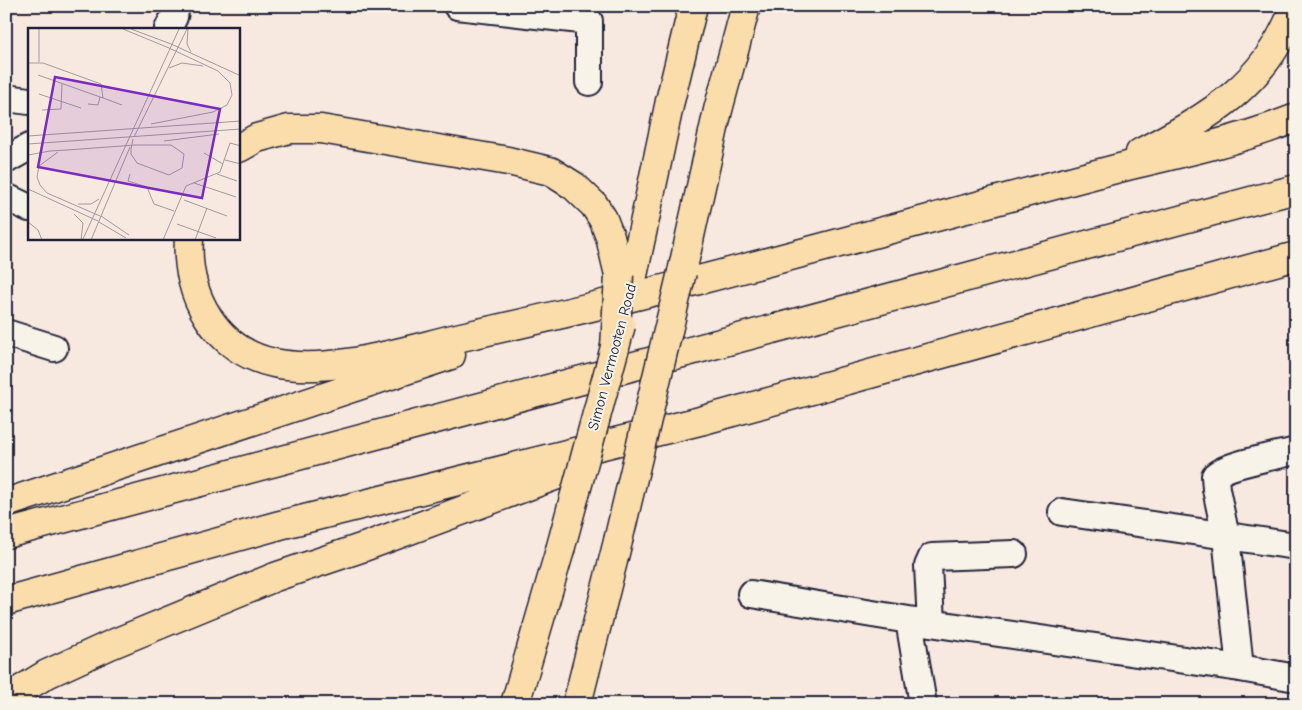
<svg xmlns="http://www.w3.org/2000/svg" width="1302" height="710" viewBox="0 0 1302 710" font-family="'Comic Neue',sans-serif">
	<rect width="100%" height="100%" fill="#f8e9e0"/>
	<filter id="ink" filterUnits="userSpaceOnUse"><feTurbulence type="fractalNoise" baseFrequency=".02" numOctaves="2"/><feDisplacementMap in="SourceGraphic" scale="10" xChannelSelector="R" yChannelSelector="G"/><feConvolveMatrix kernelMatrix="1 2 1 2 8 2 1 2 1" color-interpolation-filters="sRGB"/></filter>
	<g filter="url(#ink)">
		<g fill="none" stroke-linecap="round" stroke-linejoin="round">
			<defs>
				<path id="minor" d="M457,6L589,21V82
					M168,29L174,17L176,6
					M6,98L29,101
					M6,160L29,147
					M6,197L29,208
					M6,333L54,348
					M1062,512L1296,546
					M751,594L909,620L923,704
					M909,620L1240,668L1296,678
					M931,623L928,566L932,557L1014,554
					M1240,668L1226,537L1216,489L1215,476C1224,465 1280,455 1296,451"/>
				<path id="major" d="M682,272L718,110L746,6
					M631,285L670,101L693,6
					M515,704L560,550
					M577,704L618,541"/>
				<path id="highway" d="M239,148L257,138L289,129H321L508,161L550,171L574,186L594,205L603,219L610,237L619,275
					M1140,153C1210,116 1267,84 1295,6
					M189,239C185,295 216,351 274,363C332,375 405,350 461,337C635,299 806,252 977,206C1029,192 1080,178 1131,165C1187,152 1243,139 1296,118
					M6,503L451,355
					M6,534L1296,189
					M6,601L280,525L700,421L1296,256
					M6,699L47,674L110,645L275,577L364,547L579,467"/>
			</defs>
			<use href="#minor" stroke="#22223b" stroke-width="30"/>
			<use href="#major" stroke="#22223b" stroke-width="31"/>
			<use href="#highway" stroke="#22223b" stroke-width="31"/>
			<use href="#minor" stroke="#f7f3e8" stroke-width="26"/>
			<use href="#major" stroke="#fbddab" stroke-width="28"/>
			<use href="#highway" stroke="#fbddab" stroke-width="28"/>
			<defs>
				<path id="major-bridge" d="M618,541L682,272
					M560,550L621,325"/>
				<path id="highway-bridge" d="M615,348L619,275"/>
			</defs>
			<use href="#major-bridge" stroke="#22223b" stroke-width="31" stroke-linecap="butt"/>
			<use href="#highway-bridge" stroke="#22223b" stroke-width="31" stroke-linecap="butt"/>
			<use href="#major-bridge" stroke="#fbddab" stroke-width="28"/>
			<use href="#highway-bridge" stroke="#fbddab" stroke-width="28"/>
		</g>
	</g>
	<g text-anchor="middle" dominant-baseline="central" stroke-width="4" stroke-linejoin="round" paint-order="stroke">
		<g font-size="15" fill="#22223b" stroke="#f7f3e8">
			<text transform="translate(612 357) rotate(-75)">Simon Vermooten Road</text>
		</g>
	</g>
	<g transform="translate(28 28)">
		<rect width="212" height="212" fill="#f8e9e0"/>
		<path fill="none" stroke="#a2999e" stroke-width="1" d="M11,1V34M95,1L141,20M103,1L143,16M160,1L159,16L163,24M143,16L213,48M0,35H15L73,56L75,70L94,77M141,40L154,35L175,38M10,47L75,70M11,66L53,80M60,76L70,77L72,69M14,82L33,81L34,56M123,96L185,84L199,77L204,67L202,55L190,43L141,20M0,108L213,93M106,109L159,1M136,113L191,106M0,116L213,101M30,124L11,138L9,149L12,157L19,165L72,188M176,125L195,136M0,127L22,123L39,122L107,117H143L156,126L154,140L141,147L109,135L103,126V121L105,111M197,132L213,136M102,146L100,153L119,159L126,176L146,183M189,146L209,153M166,155L208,169M0,161L70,193M156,172L199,188M50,176H63L71,171M46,186L55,195L53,212M73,188L101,207M0,194L10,202L14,212M71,194L98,210M149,196L188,210M55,211L151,1M63,212L102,119M135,212L158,158L192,144L202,115L213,118M167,212L179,180"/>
		<path fill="#7b2cbf" fill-opacity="0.15" stroke="#7b2cbf" stroke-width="2.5" d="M27,49L192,81L174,170L10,139Z"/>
		<rect width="212" height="212" fill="none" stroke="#22223b" stroke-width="2.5"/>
	</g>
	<rect width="1302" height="710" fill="none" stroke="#f7f3e8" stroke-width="25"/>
	<rect x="12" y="12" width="1277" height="685" fill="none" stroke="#22223b" stroke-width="2" filter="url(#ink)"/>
</svg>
